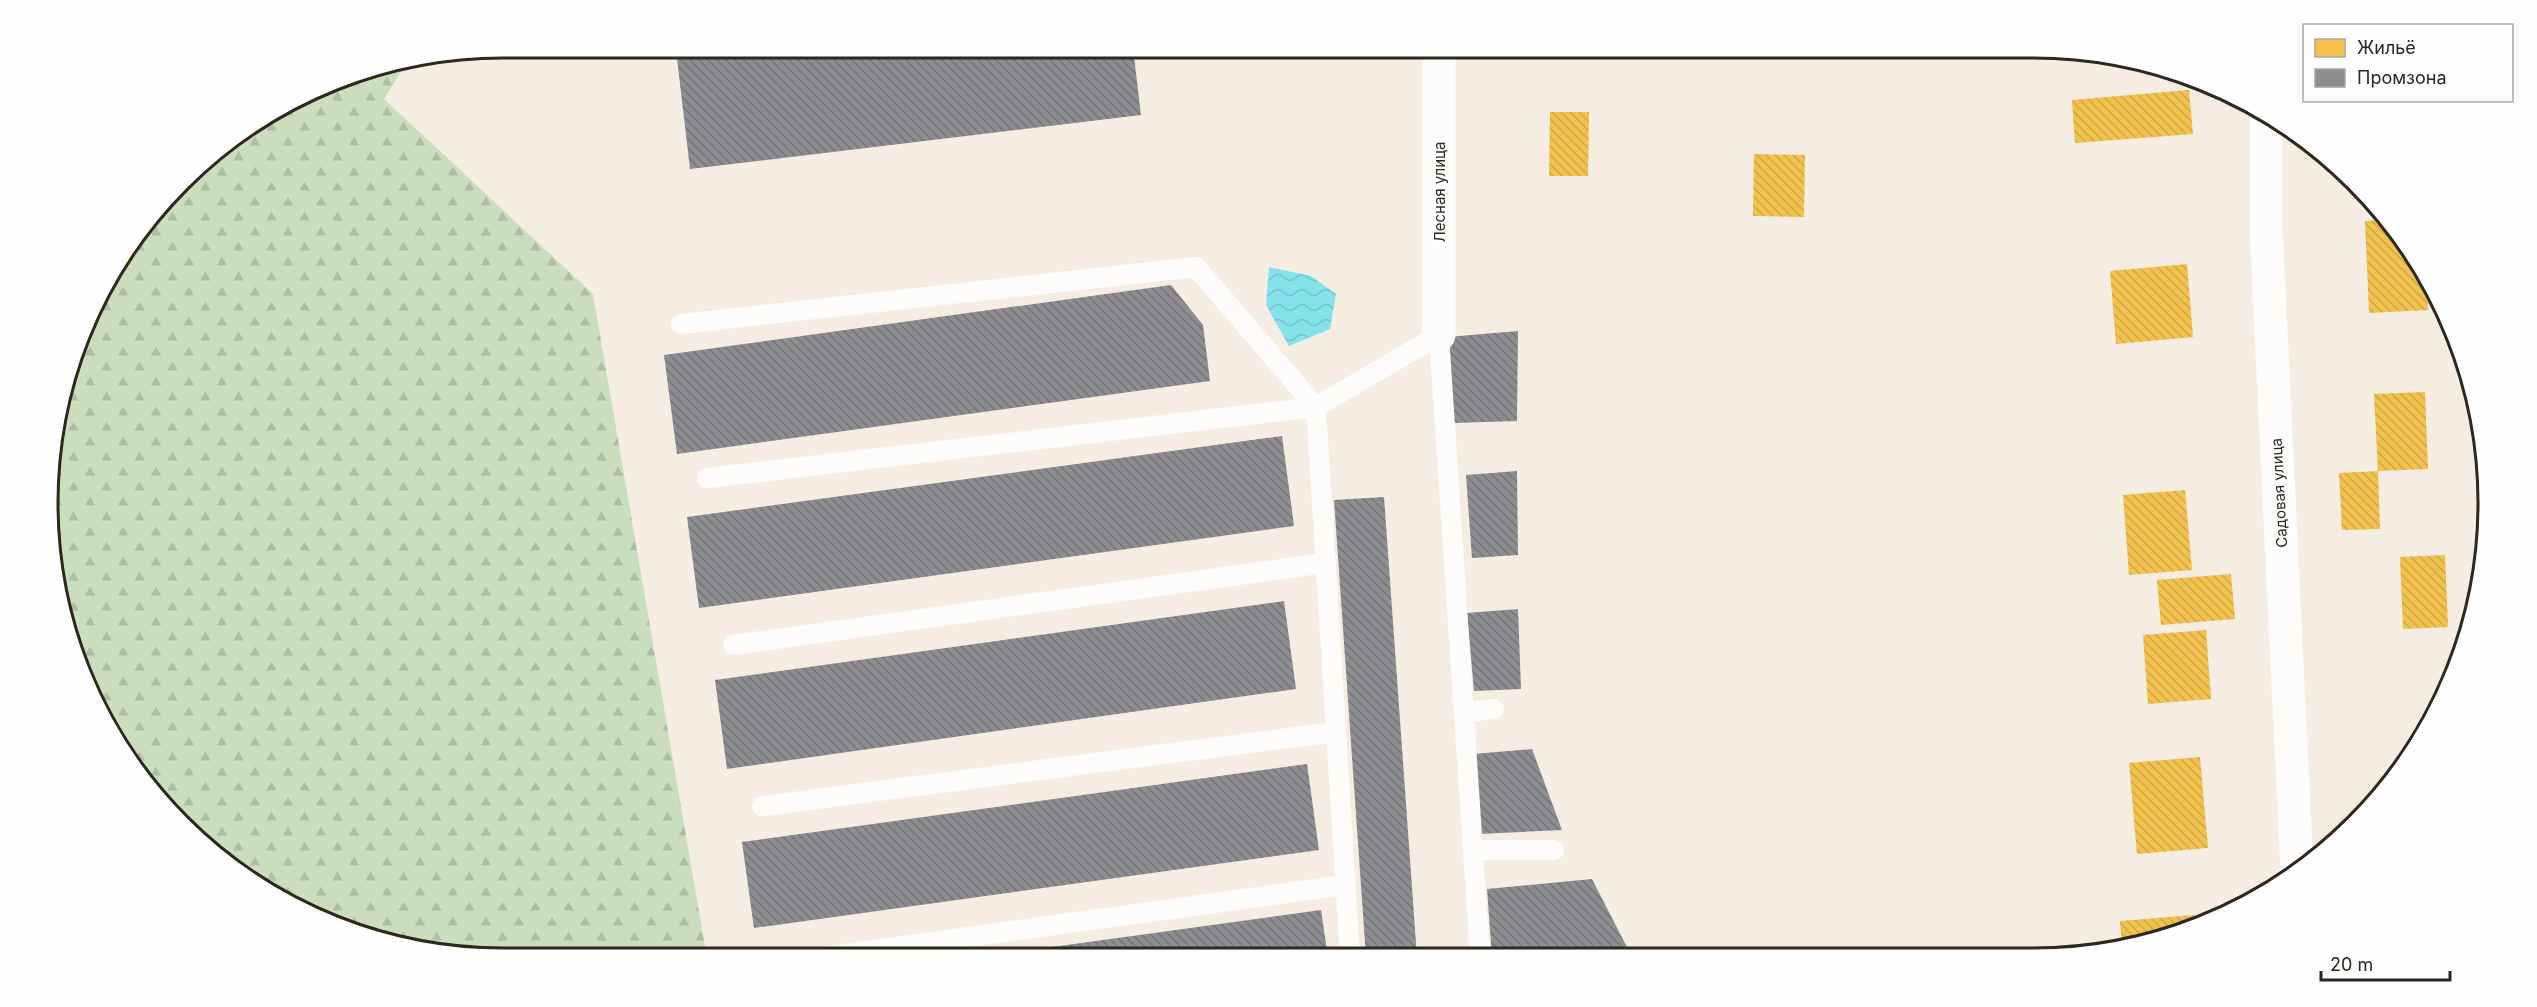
<svg xmlns="http://www.w3.org/2000/svg" width="2537" height="1007" viewBox="0 0 2537 1007" font-family="Inter,sans-serif">
	<defs>
		<pattern id="forest-firs" width="22" height="20" patternUnits="userSpaceOnUse" patternTransform="scale(1.5)"><rect width="22" height="20" fill="#cadebe"/><path d="M5 1l3.5 6h-7zM16 11l3.5 6h-7z" fill="#aebea3"/></pattern>
		<pattern id="water-waves" width="16" height="10" patternUnits="userSpaceOnUse" patternTransform="scale(1.5)"><rect width="16" height="10" fill="#85e2eb"/><path d="M0 5q4-4 8 0t8 0" fill="none" stroke="#73c2c9"/></pattern>
		<pattern id="homes-back-hatch" width="6" height="6" patternUnits="userSpaceOnUse" patternTransform="scale(1.5)"><rect width="6" height="6" fill="#f2c14e"/><path d="M-1 5l2 2M0 0l6 6M5-1l2 2" fill="none" stroke="#d0a644"/></pattern>
		<pattern id="industry-back-hatch" width="6" height="6" patternUnits="userSpaceOnUse" patternTransform="scale(1.5)"><rect width="6" height="6" fill="#8d8d92"/><path d="M-1 5l2 2M0 0l6 6M5-1l2 2" fill="none" stroke="#747377"/></pattern>
	</defs>
	<rect width="100%" height="100%" fill="#f5ede1"/>
	<path fill="url(#forest-firs)" d="M406,64L384,99L593,294L707,958L503,959L385,943L302,912L226,865L125,756L83,677L57,593L52,444L72,357L109,276L203,161L276,109L357,72Z"/>
	<path fill="url(#water-waves)" d="M1269,267L1311,276L1336,294L1330,329L1289,346L1266,305Z"/>
	<path fill="url(#homes-back-hatch)" d="M2189,90L2193,134L2075,143L2072,100Z
		M1550,112H1589L1588,176H1549Z
		M1754,154L1805,155L1804,217L1753,216Z
		M2388,220L2426,273L2428,310L2369,313L2365,221Z
		M2187,264L2193,337L2116,344L2110,271Z
		M2425,392L2428,469L2378,471L2374,394Z
		M2378,471L2380,529L2342,530L2339,473Z
		M2185,490L2192,570L2129,575L2123,495Z
		M2445,555L2448,627L2403,629L2400,557Z
		M2231,574L2235,619L2161,625L2157,580Z
		M2206,630L2211,699L2148,704L2143,635Z
		M2200,757L2208,848L2137,854L2129,763Z
		M2194,915L2195,924L2122,946L2120,921Z"/>
	<path fill="url(#industry-back-hatch)" d="M695,48H1133L1141,115L690,169L676,50Z
		M1171,285L1203,325L1210,381L677,454L664,355Z
		M1518,331L1517,421L1454,423L1447,337Z
		M1282,436L1294,526L699,608L687,517Z
		M1517,471L1518,555L1472,558L1466,475Z
		M1384,497L1417,957H1366L1334,500Z
		M1284,601L1296,689L727,769L715,680Z
		M1518,609L1521,689L1474,691L1467,613Z
		M1532,749L1562,830L1479,834L1473,754Z
		M1307,764L1319,850L754,928L742,842Z
		M1592,879L1631,955L1492,957L1487,889Z
		M1321,910L1328,957L986,958V956Z"/>
	<g fill="none" stroke-linecap="round" stroke-linejoin="round">
		<path stroke="#fefcfa" stroke-width="20" d="M681,324L1196,267L1316,407L707,478
			M733,645L1325,563
			M1464,712L1494,709
			M762,806L1335,732
			M1473,850H1554
			M1350,957L1316,407L1439,335L1480,957
			M816,958L1345,885"/>
		<path stroke="#fefcfa" stroke-width="33" d="M2266,114V227L2297,871
			M1439,335V48"/>
	</g>
	<g text-anchor="middle" dominant-baseline="central" stroke-width="6" stroke-linejoin="round" paint-order="stroke">
		<g font-size="15" fill="#2d271d" stroke="#fefefe">
			<text transform="translate(1439 192) rotate(-90)">Лесная улица</text>
			<text transform="translate(2279 493) rotate(-93)">Садовая улица</text>
		</g>
	</g>
	<path d="M0 0H2537V1007H0ZM503 58H2033A445 445 0 0 1 2478 503V503A445 445 0 0 1 2033 948H503A445 445 0 0 1 58 503V503A445 445 0 0 1 503 58Z" fill="#fefefe" fill-rule="evenodd"/>
	<path fill="none" stroke="#2d271d" stroke-width="3" d="M503 58H2033A445 445 0 0 1 2478 503V503A445 445 0 0 1 2033 948H503A445 445 0 0 1 58 503V503A445 445 0 0 1 503 58Z"/>
	<rect x="2303" y="24" width="210" height="78" fill="#fefefe" stroke="#aaa8a4" stroke-width="1.5"/>
	<rect x="2315" y="39" width="30" height="18" fill="#f2c14e" stroke="#aaa8a4" stroke-width="1.5"/>
	<text x="2357" y="54" font-size="18" fill="#2d271d">Жильё</text>
	<rect x="2315" y="69" width="30" height="18" fill="#8d8d92" stroke="#aaa8a4" stroke-width="1.5"/>
	<text x="2357" y="84" font-size="18" fill="#2d271d">Промзона</text>
	<path d="M2321 971v9h129v-9" fill="none" stroke="#2d271d" stroke-width="3"/>
	<text x="2330" y="971" font-size="18" fill="#2d271d" stroke="#fefefe" stroke-width="4.5" paint-order="stroke">20 m</text>
</svg>
